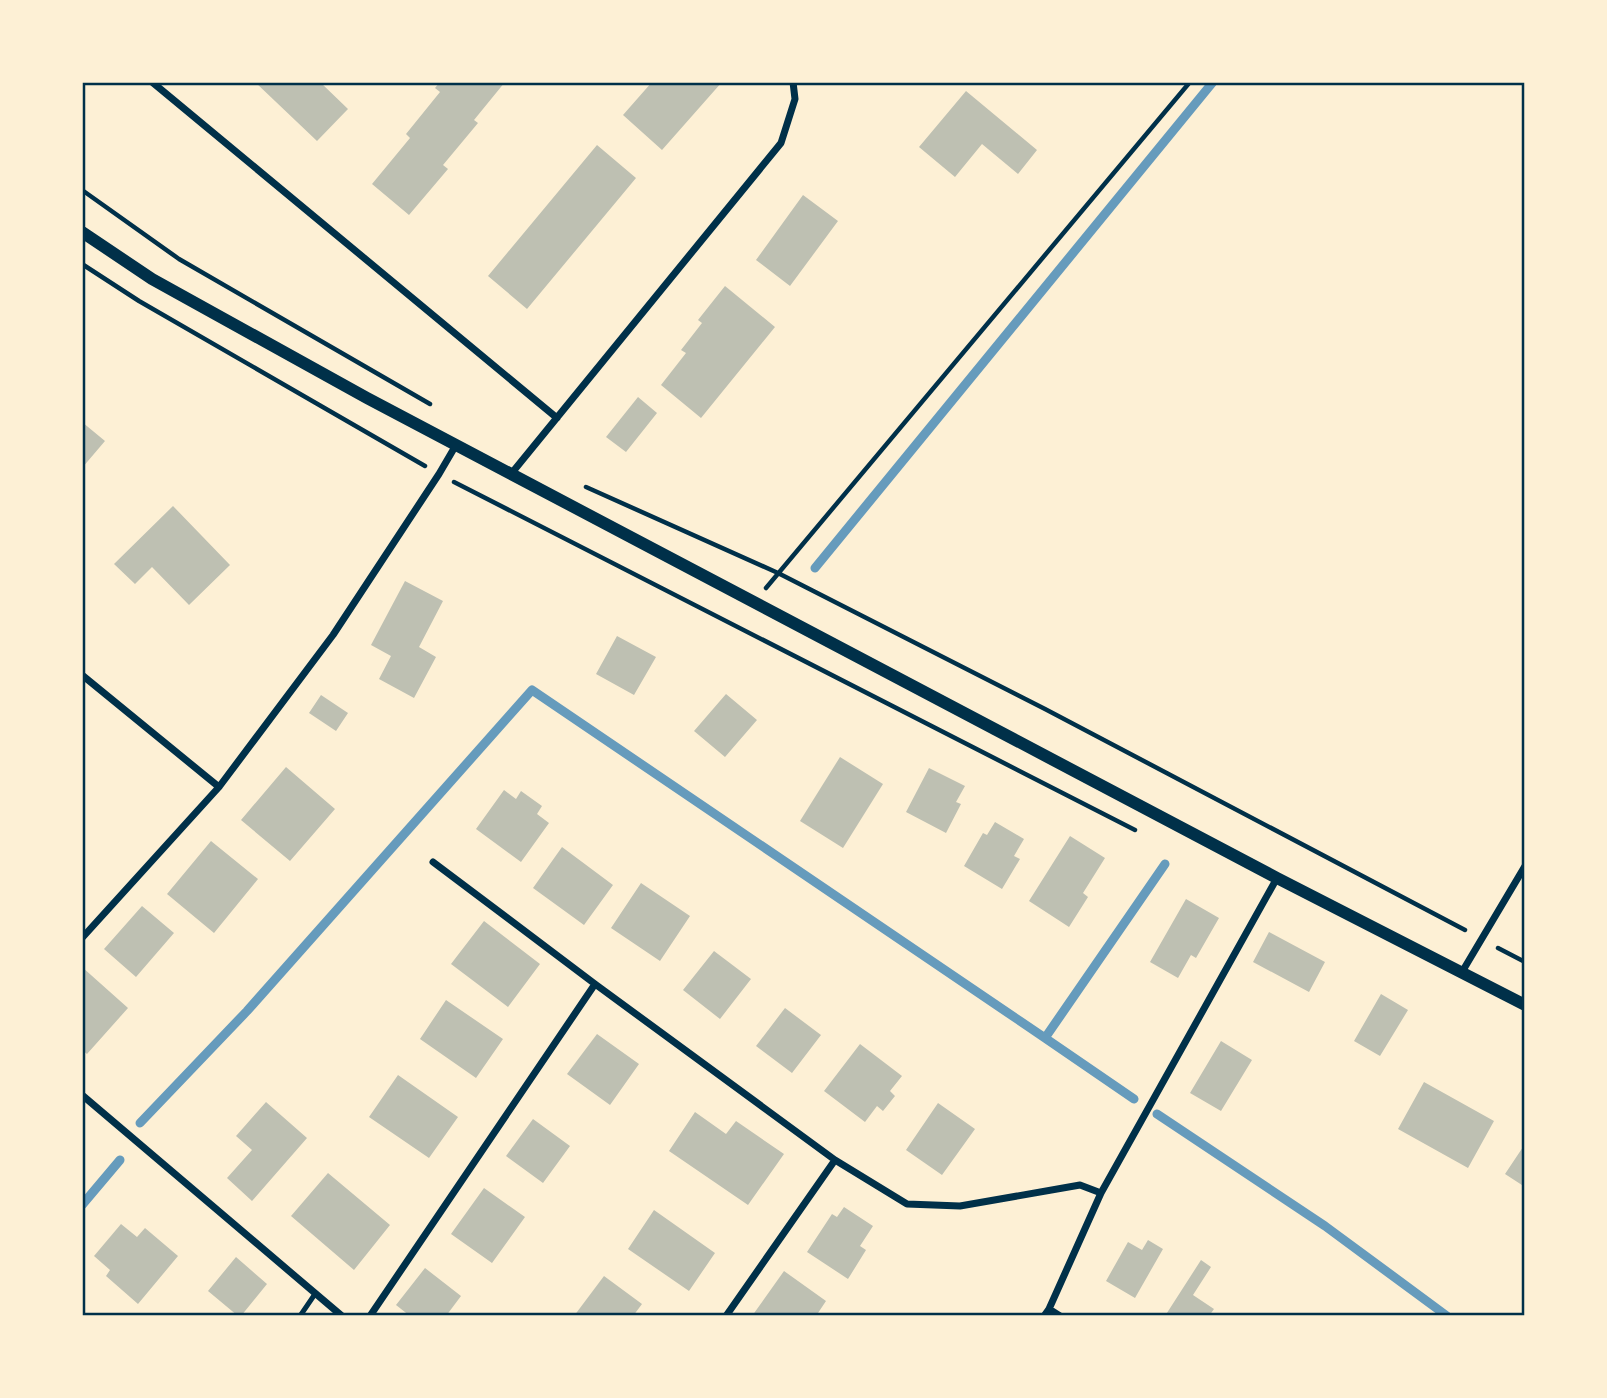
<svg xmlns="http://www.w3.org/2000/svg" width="1607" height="1398" viewBox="0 0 1607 1398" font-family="'Work Sans',sans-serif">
	<rect width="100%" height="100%" fill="#fdf0d5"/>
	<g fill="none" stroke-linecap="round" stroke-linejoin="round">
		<path stroke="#669bbc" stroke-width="9" d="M815,568L1213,82
			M1045,1038L1134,1099
			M1157,1114L1325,1226L1447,1316
			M140,1123L247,1011L532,690L1045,1038L1165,864
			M82,1205L120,1160"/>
	</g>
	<path fill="#bec0b2" d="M255,82H320L348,109L317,141Z
		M440,82H505L474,120L478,123L443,165L448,169L409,215L372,184L410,138L406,134L440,92L435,88Z
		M652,82H722L662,150L623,115Z
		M966,91L1037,150L1018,174L982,144L955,177L919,147Z
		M597,145L636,178L527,309L488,276Z
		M803,195L838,221L790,286L756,260Z
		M725,286L775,327L701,418L661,385L686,353L681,350L702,323L698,320Z
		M638,397L657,413L626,452L606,437Z
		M82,422L105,441L82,468Z
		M173,506L230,565L189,605L152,567L135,584L114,564Z
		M405,581L443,601L419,647L436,657L414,698L379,679L391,656L371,645Z
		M617,636L656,657L634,695L596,674Z
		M726,694L757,720L725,757L694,731Z
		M321,695L348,713L336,731L309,713Z
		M840,757L883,784L843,848L800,821Z
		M286,767L335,809L290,861L241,820Z
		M929,768L965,786L956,802L961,804L946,833L906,812Z
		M504,790L516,799L521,791L542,806L537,814L549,823L521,862L476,829Z
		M995,822L1024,839L1014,856L1020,859L1002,889L964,866L983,833L987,835Z
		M1070,836L1105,858L1083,893L1088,897L1069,927L1029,901Z
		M211,841L258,879L214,933L167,894Z
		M562,847L613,885L584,925L533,888Z
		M641,883L690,916L660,961L611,928Z
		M1186,899L1219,918L1196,958L1191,955L1178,978L1150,962Z
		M142,906L174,933L136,977L104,949Z
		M484,921L540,964L508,1007L451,964Z
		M1269,932L1325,962L1309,992L1253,962Z
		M714,951L751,979L720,1019L683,990Z
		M82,967L128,1008L87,1054L82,1050Z
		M1381,994L1408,1010L1380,1056L1354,1041Z
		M446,1000L503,1039L476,1078L420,1039Z
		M785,1008L821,1035L792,1073L756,1046Z
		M597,1034L639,1064L610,1105L567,1074Z
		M1221,1041L1252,1060L1221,1111L1190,1093Z
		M860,1044L902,1076L890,1091L895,1096L883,1111L877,1106L865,1122L824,1091Z
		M398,1075L458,1117L429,1158L369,1117Z
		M1424,1082L1494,1121L1468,1168L1398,1129Z
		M266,1102L307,1138L252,1201L227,1178L252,1150L236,1136Z
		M938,1103L975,1129L942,1175L906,1150Z
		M695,1112L726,1134L736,1121L784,1154L748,1205L669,1151Z
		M533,1119L570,1146L543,1183L506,1156Z
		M1525,1144V1187L1505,1174Z
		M328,1173L390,1225L354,1270L291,1216Z
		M484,1188L525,1217L492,1263L451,1234Z
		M844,1207L873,1226L860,1246L866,1250L848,1279L807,1252L832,1214L837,1217Z
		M654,1210L715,1253L689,1291L628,1249Z
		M121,1224L137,1237L145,1228L178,1256L138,1304L106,1276L110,1270L94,1256Z
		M1148,1240L1163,1249L1135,1298L1106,1281L1128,1242L1142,1250Z
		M236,1257L267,1284L241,1316H238L208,1291Z
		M1201,1260L1211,1267L1193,1295L1214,1309L1209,1316H1165Z
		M425,1268L461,1296L446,1316H410L396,1305Z
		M784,1271L826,1301L816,1316H752Z
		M604,1276L642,1304L633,1316H574Z"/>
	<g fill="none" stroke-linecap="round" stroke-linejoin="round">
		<path stroke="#003049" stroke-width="4.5" d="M82,190L179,259L430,404
			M82,264L139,301L425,466
			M454,482L1135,830
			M586,487L778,573L1045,709L1465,930
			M766,588L1190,82
			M1498,948L1525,962"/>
		<path stroke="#003049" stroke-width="5" d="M300,1316L315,1294"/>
		<path stroke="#003049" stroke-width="7" d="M152,82L557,418
			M511,474L781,143L795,99L793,82
			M82,675L219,787
			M433,862L595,984
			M82,938L219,787L333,635L439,474L456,445
			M1462,972L1525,866
			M82,1095L342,1316
			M1049,1309L1060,1316
			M370,1316L595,984L835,1160L907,1204L960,1206L1080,1185L1101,1193
			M726,1316L835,1160
			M1044,1316L1049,1309L1101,1193L1277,878"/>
		<path stroke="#003049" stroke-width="12" d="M82,232L152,279L367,398L1277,878L1525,1005"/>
	</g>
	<rect width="1607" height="1398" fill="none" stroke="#fdf0d5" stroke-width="168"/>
	<rect x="84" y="84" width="1439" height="1230" fill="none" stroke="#003049" stroke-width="2.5"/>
</svg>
